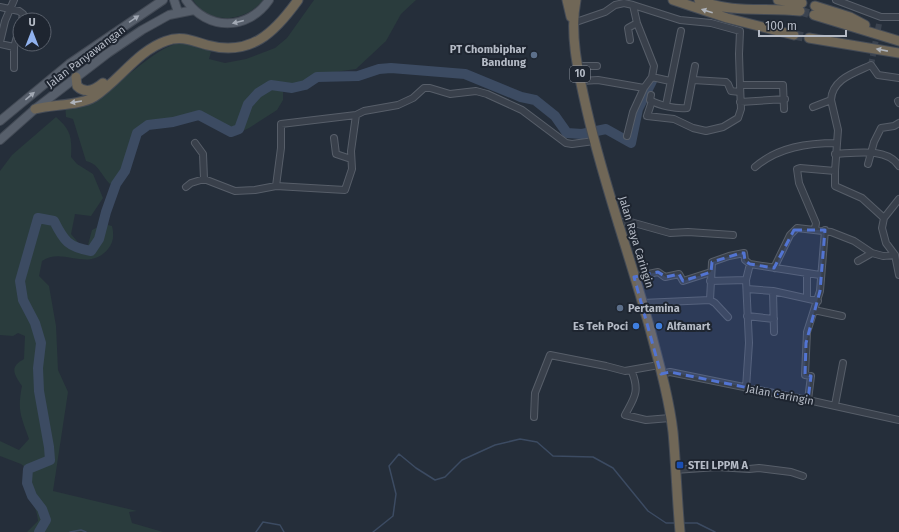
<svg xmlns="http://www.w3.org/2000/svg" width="899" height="532" viewBox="0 0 899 532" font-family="'Fira Sans',sans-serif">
	<rect width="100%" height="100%" fill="#252e3a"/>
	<path fill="#2a3c3d" d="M193,0H263C246,22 209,26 193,0Z
		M314,0H416L401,14L386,41L356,69L314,75L304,82L293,85L279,84L283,92V100L277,110L249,128L236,134L224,133L203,120L194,119L176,124L151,127L141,134L131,167L123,179L110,184C101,175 99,164 86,161L73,119L66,117L65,103L72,99L77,100C87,96 98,93 108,88C138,73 177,20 211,52L209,59L225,63L246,59L275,48L287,38Z
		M56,117C71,130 72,137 71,157L77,164L93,174L103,198L91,216L75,214L71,234L81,246L88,245L92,230L104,224L112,226C114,234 114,242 108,249C88,273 63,246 42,261L39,276L49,286L56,326L58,370L68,392L53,491L137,511L129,512L132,523L163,532H27L38,521C36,498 21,498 31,472L21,464L0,456V441L19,450L29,439C21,416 17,411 22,386C14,374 9,367 24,359L25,336L18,333L13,336L0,335V171L12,155Z"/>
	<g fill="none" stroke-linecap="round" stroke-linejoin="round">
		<path stroke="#3c4b62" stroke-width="1.5" d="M683,523H697L715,532
			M70,532L81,530L86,532
			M256,532L263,522L280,525L284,532
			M373,532L393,516L396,494L389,466L399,454L416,468L435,480L445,477L462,460L495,445L520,439L537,442L553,456L593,457L613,468L648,511L666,523H675"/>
		<path stroke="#3c4b62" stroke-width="10" d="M39,532L46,520L42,509L32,496L27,483L28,469L50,460L49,447L39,391L38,368L41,343L35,323L23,300L20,281L38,218L54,221C64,241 68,247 91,251L99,239L106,212L116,184L125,171L137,133L148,125L173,122L199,115L231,132L239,129L248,104L258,93L271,85L292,88L305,85L317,77L358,76L379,69L391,68L465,74L521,97L535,100L555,116L567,133L582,134L606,129L631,143L638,109L652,81"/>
		<path stroke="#3b434f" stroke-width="6" stroke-dasharray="6 3" stroke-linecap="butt" d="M871,65L879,24"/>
		<path stroke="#3b434f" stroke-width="9" stroke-dasharray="9 4.5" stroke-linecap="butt" d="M800,11L814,15
			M794,35L809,38"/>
		<defs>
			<path id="minor" d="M836,0L881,17H899
				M633,5L680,20L711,23L740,31L739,54L740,85H783L784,109
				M0,7L19,11L23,14L22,20
				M573,23L605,12L615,5L624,3L633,5L637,23L654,66L652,77L644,88L633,112L627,136
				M630,40L628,28L637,23
				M0,42L5,21L14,0
				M0,44L14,47
				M579,66H597
				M14,68V47L20,26
				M652,77L670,81
				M693,80L726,82L728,84L731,91L740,92
				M581,81L598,80L644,88
				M651,95L650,100C660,106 676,109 687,108L695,66
				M652,101L647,116L674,119L693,128L706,131L723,127L738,118L741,109L740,85
				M898,101L899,103
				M740,102L785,99
				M666,105L681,31
				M813,107L831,100C832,79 854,73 871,65L878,75L899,78
				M334,138L336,154L351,159
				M195,143L203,154L204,179
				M835,154C855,153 887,147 899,166
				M868,164L874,142L881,128L894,126L899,123
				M755,167C778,147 808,143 837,143
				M835,171V186L862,198L884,218
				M276,186L281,148V124L356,115L364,111L398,105L413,98L424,88H430L450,94L476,91L487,94L522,110L566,143L572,144L594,141
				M186,187L191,183L204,179L235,191L255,190L276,186L345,190L352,169L351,151L356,115
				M899,199L884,218L882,228L886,243L895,255L899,275
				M617,223L627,221L670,233L688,232L733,235
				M815,229L816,223L799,183L797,169L800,168L835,171L838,130L831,100
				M858,261L872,253L883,256L895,255
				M774,268L790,235L797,228L831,232L854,241L872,253
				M634,277L658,272L665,277L679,274L683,281L711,272
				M710,281L746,280
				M747,289L773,291L818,301
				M773,291L774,332
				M807,298V273
				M710,300L712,262L729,256L744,253L745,260L750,264L820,275
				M642,303L710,300L715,303L728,317
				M814,310L842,316
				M747,316L774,319
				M632,372C640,392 634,398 625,415L646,420L670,418
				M661,374L670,372L808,400L899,420
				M746,388L749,343L746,280L750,264
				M808,400L811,376L805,375L807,332L820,291L825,230
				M835,405L843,363
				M534,417L535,393L550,355L606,366L625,371L659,365
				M675,470L717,467L749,469L759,468L791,472L803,476"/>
			<path id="major" d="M174,0L178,12
				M186,0C207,31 248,31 269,0
				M0,121L69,64L163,0
				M0,140L35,109L108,53L142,30L169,15L194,10"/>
			<path id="highway" d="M567,0L571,17
				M576,0C569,36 579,75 587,111C604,185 630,256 650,329C659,363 669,398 673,432C676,465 677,499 680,532
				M673,0L727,18L794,35
				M699,0C732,14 766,7 800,11
				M778,0L802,3
				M815,6L850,17L865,25
				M814,15L899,41
				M809,38L899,53
				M76,77L77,86C85,94 95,90 103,83
				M35,109C52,104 79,106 94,97C119,81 137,51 166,41C181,35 193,41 207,45C251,57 275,32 298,0"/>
		</defs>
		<use href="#minor" stroke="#575e69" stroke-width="8"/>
		<use href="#major" stroke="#424954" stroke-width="10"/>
		<use href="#highway" stroke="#444b56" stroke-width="11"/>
		<use href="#minor" stroke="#39404b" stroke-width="6"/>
		<use href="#major" stroke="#575f6b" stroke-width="8"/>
		<use href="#highway" stroke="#706757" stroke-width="9"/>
	</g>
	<defs><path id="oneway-solid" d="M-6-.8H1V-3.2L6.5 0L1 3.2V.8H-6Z"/></defs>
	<g fill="#aeb3bb">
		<use href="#oneway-solid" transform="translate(707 11) rotate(-162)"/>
		<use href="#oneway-solid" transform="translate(882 50) rotate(-169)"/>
		<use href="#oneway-solid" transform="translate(76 102) rotate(171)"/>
	</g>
	<g fill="#a2a9b4">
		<use href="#oneway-solid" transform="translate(134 19) rotate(-34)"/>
		<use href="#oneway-solid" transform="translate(238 22) rotate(166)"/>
		<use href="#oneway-solid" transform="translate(30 96) rotate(-40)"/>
	</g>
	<path fill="#5274d2" fill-opacity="0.2" stroke="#5274d2" stroke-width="3" stroke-dasharray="8 5" stroke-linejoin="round" d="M794,230H825L820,291L806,343L805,375L811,376L808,400L670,372L661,374L634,277L658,272L666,277L679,274L683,281L711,272L712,262L741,253H744L745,261L750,264L774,268Z"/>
	<g fill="#5c6f8a" stroke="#1e2530" stroke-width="1.5">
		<circle cx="534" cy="55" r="4"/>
		<circle cx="620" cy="308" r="4"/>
	</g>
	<g fill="#3f7fe0" stroke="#1e2530" stroke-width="1.5">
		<circle cx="636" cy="326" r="4"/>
		<circle cx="659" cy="326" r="4"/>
	</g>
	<rect fill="#1a4fb4" stroke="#1e2530" stroke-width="1.5" x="676" y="461" width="8" height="8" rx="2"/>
	<g text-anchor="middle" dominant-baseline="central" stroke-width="4" stroke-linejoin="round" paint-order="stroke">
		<rect fill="#1e2530" stroke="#888e99" stroke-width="1" x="570" y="66" width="20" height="16" rx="3"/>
		<g font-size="10" font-weight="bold" fill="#b5bbc6">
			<text x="580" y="74">10</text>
		</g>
		<g font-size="11" font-weight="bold" fill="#b5bbc6" stroke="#1e2530" text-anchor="start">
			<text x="526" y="49" text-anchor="end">PT Chombiphar<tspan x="526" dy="13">Bandung</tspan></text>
			<text x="628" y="308">Pertamina</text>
			<text x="628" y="326" text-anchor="end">Es Teh Poci</text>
			<text x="667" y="326">Alfamart</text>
			<text x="688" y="465">STEI LPPM A</text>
		</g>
		<g font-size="11" fill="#b5bbc6" stroke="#1e2530">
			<text transform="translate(86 57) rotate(-37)">Jalan Panyawangan</text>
			<text transform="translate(636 242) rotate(73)">Jalan Raya Caringin</text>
			<text transform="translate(780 395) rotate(11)">Jalan Caringin</text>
		</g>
	</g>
	<g transform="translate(32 32)"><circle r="19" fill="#1e2530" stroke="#5a616c"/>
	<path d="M0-3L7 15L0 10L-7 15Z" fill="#91b2ee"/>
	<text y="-6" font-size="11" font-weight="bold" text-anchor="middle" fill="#b5bbc6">U</text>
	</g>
	<path d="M759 30v6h87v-6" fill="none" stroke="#b5bbc6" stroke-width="2"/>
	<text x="765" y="30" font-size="12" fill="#b5bbc6" stroke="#1e2530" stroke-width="3" paint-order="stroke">100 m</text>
</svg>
